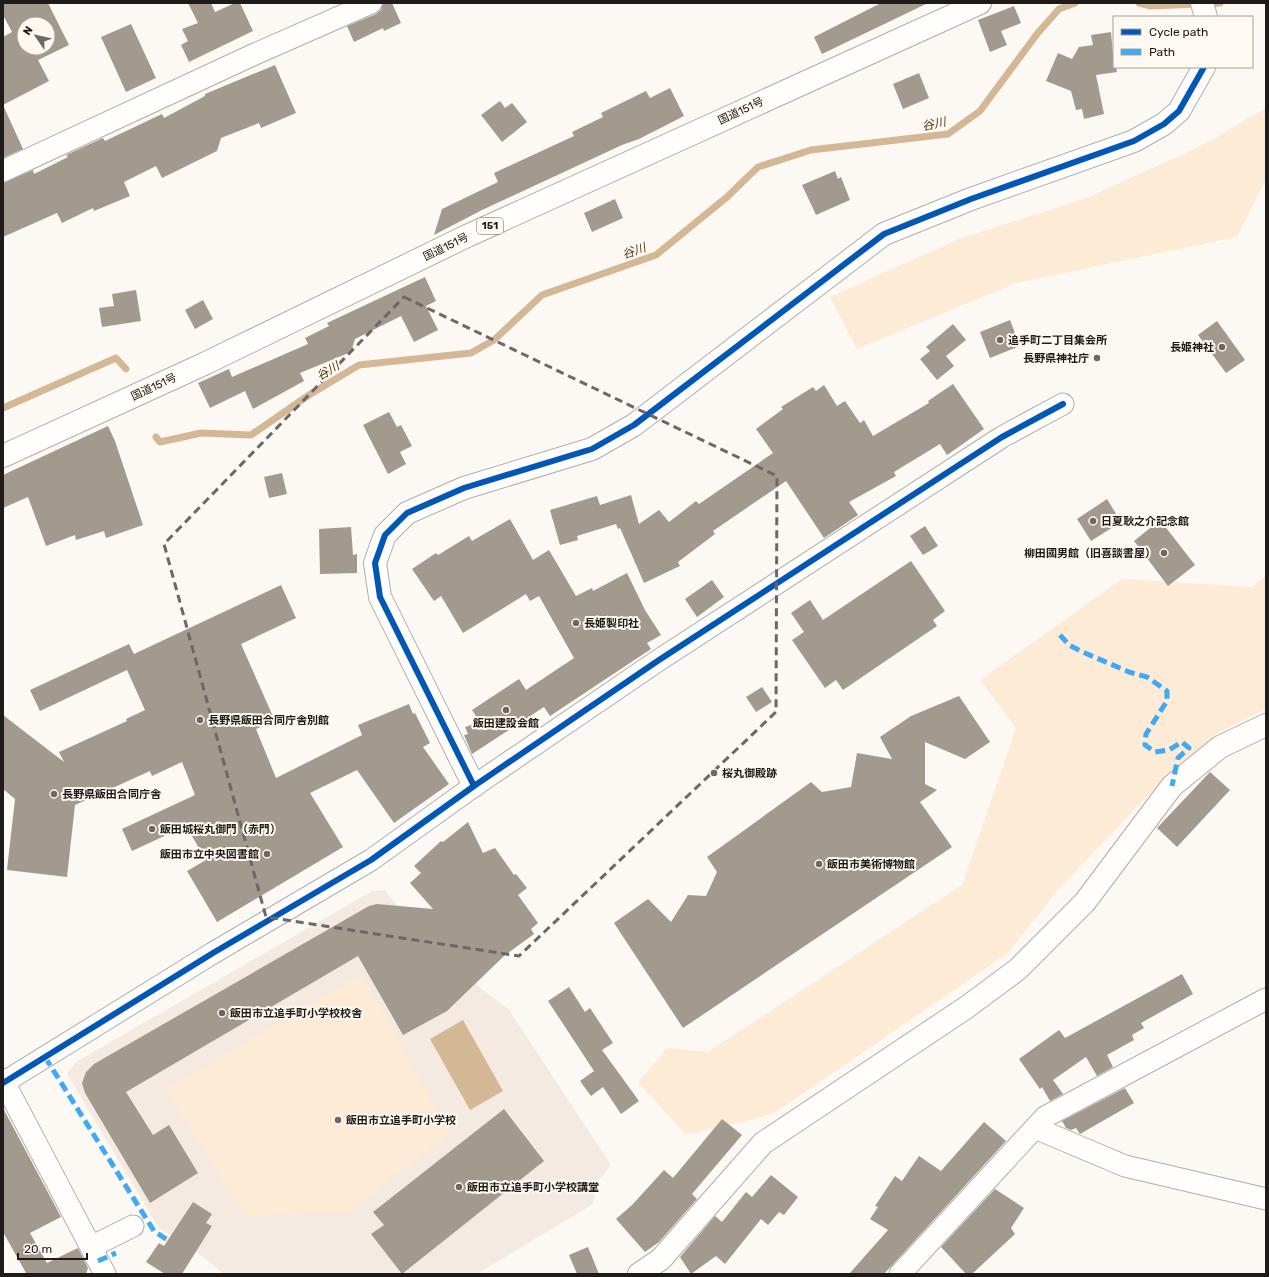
<svg xmlns="http://www.w3.org/2000/svg" width="1269" height="1277" viewBox="0 0 1269 1277" font-family="Rubik,'Noto Sans JP',sans-serif">
	<rect width="100%" height="100%" fill="#fcf8f4"/>
	<path fill="#f4eae1" d="M385,890L417,932L447,962L509,1010L611,1165L599,1180L593,1204L477,1274H224L194,1250L159,1228L67,1074L76,1062L372,891Z"/>
	<path fill="#fdebd5" d="M1266,108V179L1237,237L1016,283L857,349L830,297L959,239L1087,198L1203,145Z
		M1266,576V709L1221,731L1149,794L1057,891L1008,953L773,1114L686,1135L638,1082L667,1048L708,1052L962,885L1016,728L980,680L1122,579L1252,587Z
		M362,974L449,1134L348,1212L245,1216L165,1089Z"/>
	<path fill="#d4b895" d="M463,1020L503,1091L470,1110L430,1039Z"/>
	<g fill="none" stroke-linecap="round" stroke-linejoin="round">
		<path stroke="#d4b895" stroke-width="7" d="M1139,3L1151,6L1220,3
			M3,408L116,358L126,369
			M156,437L160,442L201,433L251,435L309,395L359,365L471,353L494,340L542,295L656,255L727,197L758,167L811,150L948,134L980,111L1037,34L1059,9L1075,3"/>
	</g>
	<path fill="#a39a8f" fill-rule="evenodd" d="M3,3H48L69,45L38,60L49,81L3,105L23,149L3,158V37L12,32L3,15ZM24,24H48V48H24Z
		M188,3H211L215,12L235,3H240L253,31L189,62L181,45L188,41L182,29L198,23Z
		M383,3H392L401,23L384,31L383,28L354,42L347,26L376,14L381,10Z
		M881,3H928L822,54L814,37Z
		M1014,6L1021,23L1001,31L1007,45L990,52L978,20Z
		M131,24L156,78L126,92L101,37Z
		M1111,32L1114,67H1116L1117,72L1096,75L1104,114L1084,119L1082,109L1076,110L1071,91L1046,81L1058,53L1072,59L1079,47L1093,45L1091,35Z
		M275,65L296,113L261,128L259,123L221,138L217,151L162,178L156,166L124,182L130,196L94,211L93,208L62,223L57,213L3,237V183L33,170L34,174L68,157L66,155L103,138L105,141L162,114L164,118L205,96V94Z
		M919,73L929,98L903,109L893,84Z
		M670,88L684,116L639,139L622,145L482,210L434,235L442,209L498,182L494,173L574,136L572,132L603,117L601,113L646,91L650,98Z
		M500,101L505,108L512,103L527,122L502,142L481,115Z
		M835,171L838,179L841,177L850,200L816,215L802,185Z
		M615,199L623,218L592,232L584,213Z
		M425,277L436,301L426,306L438,330L414,342L401,316L355,339L351,352L300,373L304,381L253,409L245,391L210,408L198,383L229,369L232,377L308,344L305,338L329,326L327,323Z
		M136,290L141,321L102,327L99,308L114,306L112,294Z
		M203,300L213,319L195,329L185,310Z
		M1010,320L1020,346L990,358L980,332Z
		M1217,321L1245,360L1226,373L1198,335Z
		M953,324L966,340L946,356L954,366L937,380L920,359L930,351L926,347Z
		M953,384L984,429L947,455L940,444L894,472L896,476L849,502L858,515L824,538L786,481L713,531L715,534L678,562L680,566L644,583L620,528L618,529L616,524L577,536L578,540L560,545L550,510L597,496L600,505L631,495L639,524L659,510L669,522L696,501L699,504L773,453L756,429L783,409L781,407L813,387L816,391L824,385L837,406L845,401L860,423L864,420L873,436L929,403L928,401Z
		M389,412L397,427L401,425L412,446L400,452L406,464L388,474L363,425Z
		M108,426L115,441L143,525L106,538L104,531L76,540L75,535L46,546L28,497L3,508V475Z
		M282,473L287,494L269,498L264,477Z
		M1107,499L1121,522L1091,541L1077,519Z
		M510,519L533,560L549,550L576,596L592,588L593,591L627,573L645,610L661,635L647,643L651,649L550,716L544,707L472,754L464,735L468,734L465,727L480,722L472,710L519,679L526,690L574,658L539,596L530,601L526,594L463,633L441,596L434,601L412,569L436,553L438,555L469,536L472,541Z
		M1160,520L1195,565L1168,586L1134,541Z
		M925,526L938,546L923,555L910,536Z
		M351,527L353,555L357,554V573L320,574L319,529Z
		M911,561L945,611L933,620L937,626L843,690L836,680L825,688L792,640L804,632L791,613L810,600L823,620Z
		M712,580L724,597L697,617L685,599Z
		M281,585L296,618L241,644L275,721L256,729L276,778L362,735L358,725L409,704L413,714L415,713L430,743L423,747L449,784L394,823L357,770L310,793L343,847L217,922L187,871L206,860L186,826L132,851L122,829L195,795L182,762L152,776L150,771L75,805L67,877L7,870L15,799L3,789V715L64,762L59,752L127,721L126,719L145,710L127,670L40,711L30,690L129,644L134,654Z
		M762,687L772,702L756,712L746,697Z
		M959,696L990,742L965,759L925,742V784L937,790L920,802L952,847L683,1028L614,923L648,899L671,922L688,895L706,896L717,872L707,857L811,782L822,792L851,787L857,753L892,759L880,737L911,716Z
		M1210,772L1230,790L1177,847L1157,828Z
		M468,822L483,853L495,848L514,875L516,874L527,888L518,895L538,923L531,929L534,934L504,956L447,1011L403,1035L358,956L126,1092L153,1135L169,1125L198,1173L150,1203L85,1093L82,1083L86,1072L94,1064L369,906L377,904L433,909L410,883L421,873L414,866L441,841L443,842Z
		M1182,974L1193,994L1141,1023L1144,1028L1132,1035L1134,1040L1107,1055L1113,1067L1097,1076L1086,1057L1053,1080L1063,1094L1050,1101L1042,1087L1040,1089L1019,1059L1059,1030L1065,1038Z
		M569,987L585,1012L590,1008L613,1043L602,1050L639,1101L621,1114L603,1087L591,1096L580,1081L594,1071L548,1001Z
		M1125,1088L1134,1103L1080,1134L1076,1128L1071,1130L1066,1128L1062,1121Z
		M3,1108L61,1217L30,1233L47,1263L78,1248L88,1268L86,1274H25L26,1273L3,1232Z
		M504,1109L544,1161L402,1274L371,1234L384,1225L373,1212Z
		M722,1119L742,1135L692,1194L697,1199L659,1242L645,1252L616,1219L632,1205L664,1170L673,1178Z
		M984,1122L1006,1141L884,1274H849L888,1230L870,1219L878,1207L875,1206L895,1176L902,1181L919,1156L941,1171Z
		M771,1175L798,1197L784,1215L779,1212L768,1225L761,1219L725,1264L716,1256L691,1274L680,1257L715,1216L722,1222L746,1192L752,1197Z
		M995,1189L1024,1208L1011,1228L1015,1234L972,1274H966L941,1247Z
		M193,1202L212,1214L206,1223L212,1226L182,1274H165L146,1262L159,1243L164,1246Z
		M588,1247L599,1274H577L569,1255Z"/>
	<g fill="none" stroke-linecap="round" stroke-linejoin="round">
		<defs>
			<path id="street" d="M3,171L255,54L371,3
				M4,1082L105,1274
				M3,1083L213,953L371,860L474,786L659,660L1002,437L1063,404
				M1035,1128L1125,1166L1266,1199
				M91,1247L133,1226
				M900,1274L1045,1117L1266,999"/>
			<path id="secondary" d="M1202,3L1206,17
				M474,786L380,597L375,563L385,535L407,513L464,488L592,449L634,425L884,234L971,199L1134,141L1164,124L1179,111L1204,67
				M3,1080L4,1082
				M639,1274L661,1259L763,1143L967,1007L1018,969L1085,902L1172,786L1220,747L1266,725"/>
			<path id="highway" d="M3,456L204,364L467,236L980,3"/>
		</defs>
		<use href="#street" stroke="#b1aeaa" stroke-width="23"/>
		<use href="#secondary" stroke="#b1aeaa" stroke-width="24"/>
		<use href="#highway" stroke="#b1aeaa" stroke-width="24"/>
		<use href="#street" stroke="#fffefd" stroke-width="21"/>
		<use href="#secondary" stroke="#fffefd" stroke-width="22"/>
		<use href="#highway" stroke="#fffefd" stroke-width="22"/>
		<path stroke="#3fa9f5" stroke-width="5" stroke-dasharray="10 5" stroke-linecap="butt" d="M1060,635L1069,645L1085,653L1129,672L1147,677L1167,691V701L1146,734L1145,745L1155,752L1169,750L1182,742L1189,748L1178,758L1172,786
			M45,1057L154,1231L169,1241
			M98,1261L116,1253"/>
		<defs>
			<path id="cycleway" d="M474,786L380,597L375,563L385,535L407,513L464,488L592,449L634,425L884,234L971,199L1134,141L1164,124L1179,111L1204,67
				M3,1083L213,953L371,860L474,786L659,660L1002,437L1063,404"/>
		</defs>
		<use href="#cycleway" stroke="#fff9f1" stroke-width="8"/>
		<use href="#cycleway" stroke="#0057b8" stroke-width="6"/>
	</g>
	<path fill="none" stroke="#6c6865" stroke-width="3" stroke-dasharray="8 5" stroke-linejoin="round" d="M404,297L777,476L776,712L519,956L266,917L164,544Z"/>
	<g fill="#6c6865" stroke="#fff9f1" stroke-width="1.5">
		<circle cx="1000" cy="340" r="4"/>
		<circle cx="1222" cy="347" r="4"/>
		<circle cx="1097" cy="358" r="4"/>
		<circle cx="1093" cy="521" r="4"/>
		<circle cx="1164" cy="553" r="4"/>
		<circle cx="576" cy="623" r="4"/>
		<circle cx="506" cy="710" r="4"/>
		<circle cx="200" cy="720" r="4"/>
		<circle cx="714" cy="773" r="4"/>
		<circle cx="54" cy="794" r="4"/>
		<circle cx="152" cy="829" r="4"/>
		<circle cx="267" cy="854" r="4"/>
		<circle cx="819" cy="864" r="4"/>
		<circle cx="222" cy="1013" r="4"/>
		<circle cx="338" cy="1120" r="4"/>
		<circle cx="459" cy="1187" r="4"/>
	</g>
	<g text-anchor="middle" dominant-baseline="central" stroke-width="4" stroke-linejoin="round" paint-order="stroke">
		<rect fill="#fff9f1" stroke="#625e59" stroke-width="1" x="477" y="218" width="26" height="16" rx="3"/>
		<g font-size="10" font-weight="bold" fill="#1e1b18">
			<text x="490" y="226">151</text>
		</g>
		<g font-size="11" fill="#1e1b18" stroke="#fff9f1">
			<text transform="translate(741 111) rotate(-25)">国道151号</text>
			<text transform="translate(446 247) rotate(-26)">国道151号</text>
			<text transform="translate(154 387) rotate(-25)">国道151号</text>
		</g>
		<g font-size="11" font-weight="bold" fill="#1e1b18" stroke="#fff9f1" text-anchor="start">
			<text x="1008" y="340">追手町二丁目集会所</text>
			<text x="1214" y="347" text-anchor="end">長姫神社</text>
			<text x="1089" y="358" text-anchor="end">長野県神社庁</text>
			<text x="1101" y="521">日夏耿之介記念館</text>
			<text x="1156" y="553" text-anchor="end">柳田國男館（旧喜談書屋）</text>
			<text x="584" y="623">長姫製印社</text>
			<text x="208" y="720">長野県飯田合同庁舎別館</text>
			<text x="506" y="723" text-anchor="middle">飯田建設会館</text>
			<text x="722" y="773">桜丸御殿跡</text>
			<text x="62" y="794">長野県飯田合同庁舎</text>
			<text x="160" y="829">飯田城桜丸御門（赤門）</text>
			<text x="259" y="854" text-anchor="end">飯田市立中央図書館</text>
			<text x="827" y="864">飯田市美術博物館</text>
			<text x="230" y="1013">飯田市立追手町小学校校舎</text>
			<text x="346" y="1120">飯田市立追手町小学校</text>
			<text x="467" y="1187">飯田市立追手町小学校講堂</text>
		</g>
		<g font-size="12" font-style="italic" fill="#51360f" stroke="#fff9f1">
			<text transform="translate(934 124) rotate(-12)">谷川</text>
			<text transform="translate(634 251) rotate(-19)">谷川</text>
			<text transform="translate(328 371) rotate(-31)">谷川</text>
		</g>
	</g>
	<rect width="1269" height="1277" fill="none" stroke="#1e1b18" stroke-width="8"/>
	<rect x="1113" y="16" width="140" height="52" fill="#fff9f1" stroke="#a5a09a"/>
	<rect x="1121" y="29" width="20" height="6" fill="#0057b8" stroke="#a5a09a"/>
	<text x="1149" y="36" font-size="12" fill="#1e1b18">Cycle path</text>
	<rect x="1121" y="49" width="20" height="6" fill="#3fa9f5" stroke="#a5a09a"/>
	<text x="1149" y="56" font-size="12" fill="#1e1b18">Path</text>
	<g transform="translate(36 36) rotate(304)"><circle r="19" fill="#fff9f1" stroke="#a5a09a"/>
	<path d="M0-3L7 15L0 10L-7 15Z" fill="#6c6865"/>
	<text y="-6" font-size="11" font-weight="bold" text-anchor="middle" fill="#1e1b18">N</text>
	</g>
	<path d="M18 1253v6h69v-6" fill="none" stroke="#1e1b18" stroke-width="2"/>
	<text x="24" y="1253" font-size="12" fill="#1e1b18" stroke="#fff9f1" stroke-width="3" paint-order="stroke">20 m</text>
</svg>
